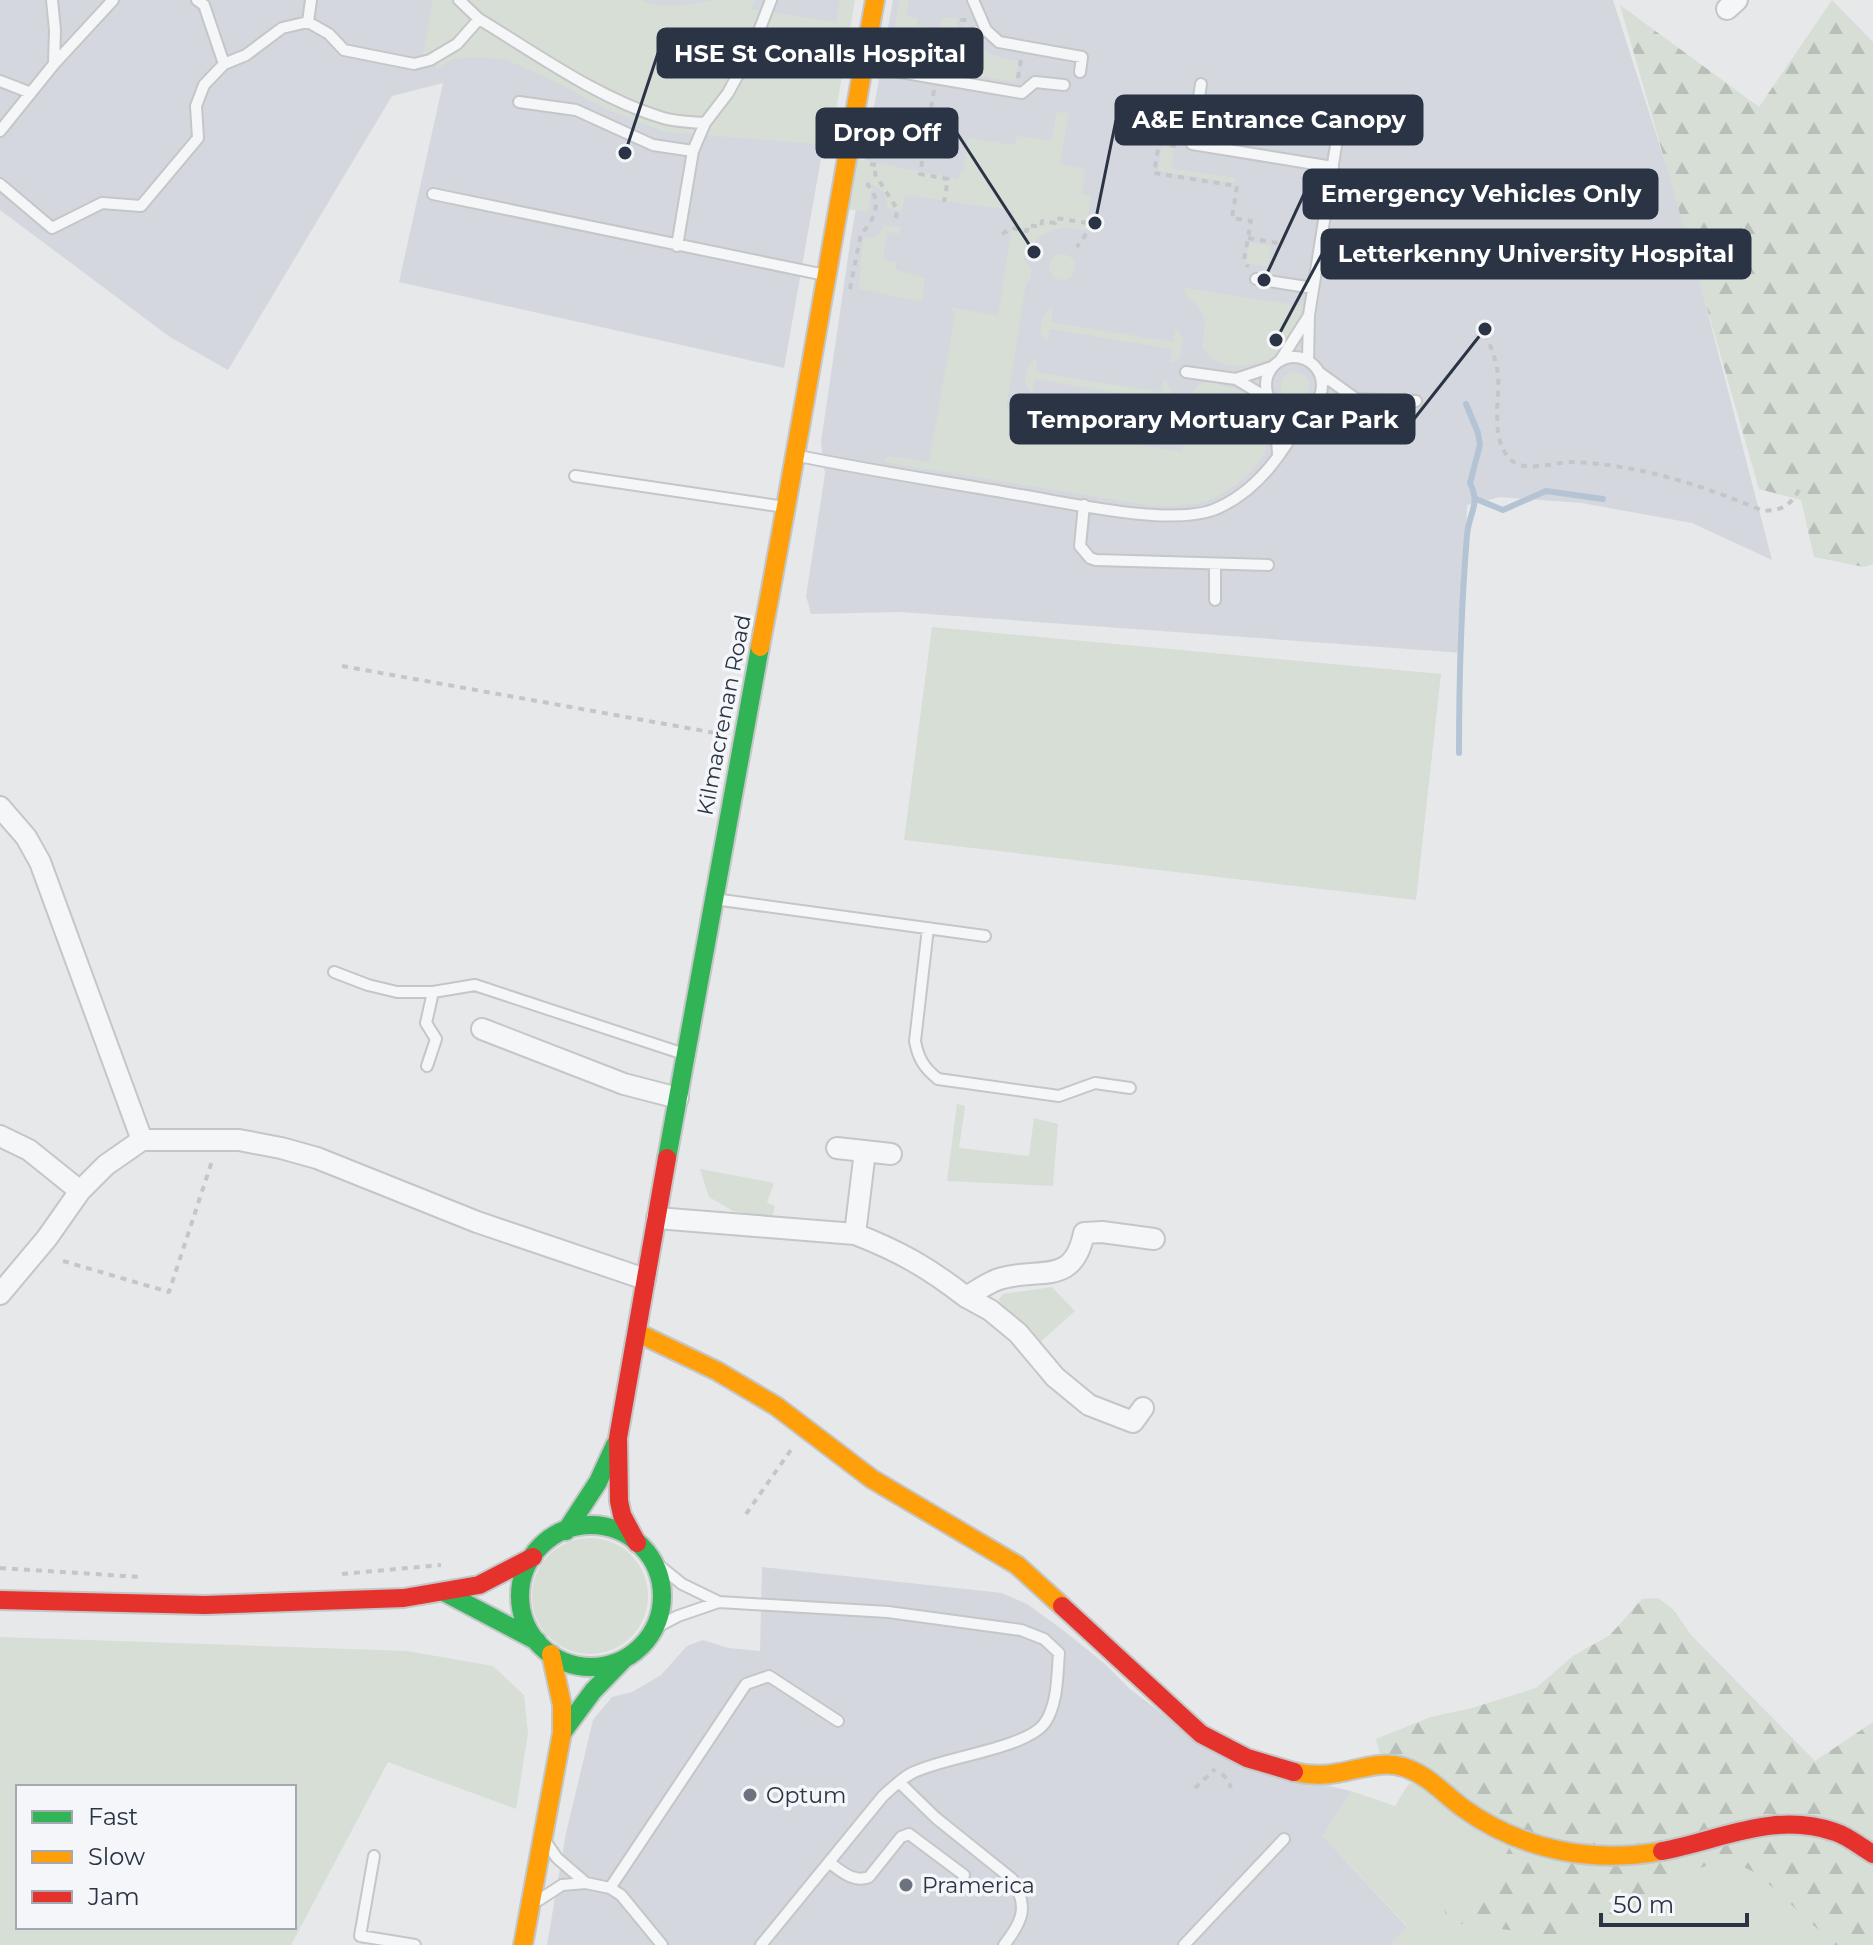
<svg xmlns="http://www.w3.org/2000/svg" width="1873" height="1945" viewBox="0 0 1873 1945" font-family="Montserrat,sans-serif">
	<defs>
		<pattern id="forest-firs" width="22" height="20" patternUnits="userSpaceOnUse" patternTransform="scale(2)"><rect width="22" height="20" fill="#d6ded6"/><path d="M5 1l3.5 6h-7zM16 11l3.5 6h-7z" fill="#b8bfb9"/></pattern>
	</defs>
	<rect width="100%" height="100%" fill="#e6e8ea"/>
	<path fill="#d4d7dd" d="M0,0H849L784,368L399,282L443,83L392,96L228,370L170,337L0,210Z
		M893,0H1613L1684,221L1772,560L1692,523L1582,503L1500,497L1467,505L1463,653L900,612L811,614L806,596L825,474L821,442L851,237Z
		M762,1567L1002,1593L1027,1604L1063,1630L1105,1664L1130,1689L1211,1751L1250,1768L1351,1791L1323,1836L1407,1927L1390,1945H547L566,1833L593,1720L612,1697L632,1692L661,1675L687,1646L703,1640L728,1648L760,1651Z"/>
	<path fill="#d6ded6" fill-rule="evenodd" d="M433,0H641C662,11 694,3 717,0C729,0 743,0 755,0L752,9L836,22L840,0H855L830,145L665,132L606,109L562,85L507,60L479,57L452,59L437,69L430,60L422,58Z
		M899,0H909L906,16L917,18V25L928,27L927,36H937L943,17L958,19L951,72L902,64L891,54Z
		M965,22C980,51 985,56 1019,61L1015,82L955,72Z
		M1057,112L1069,113L1060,164L1085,169L1082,194L1091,196L1086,231C1059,222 1034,233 1023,259L1032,270L1030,281L1026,283L1006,409L1012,411L1010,424L1182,452C1185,439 1187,395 1197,387C1206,379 1216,383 1226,386C1306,408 1264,478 1209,500C1191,507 1172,506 1153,506L883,462L889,456L929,462L955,314L950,307L998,316L1014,211L905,195L902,211L888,208L884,192L872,185L868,213L838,207L847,157L958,179L960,172H963L968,138L1015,145L1017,136L1051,141Z
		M1162,146L1174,148L1171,168L1235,178L1234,183L1158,171Z
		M885,225L901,227L900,234L887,232L883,260L896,263V270L925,278L922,302L859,289L863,239L877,236Z
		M1249,242L1271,246L1268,266L1246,263Z
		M1049 267a13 13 0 1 1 26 0a13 13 0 1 1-26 0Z
		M1185,288L1303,306C1298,321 1291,339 1280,351C1267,365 1233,371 1216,361C1211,358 1206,352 1202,348C1206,322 1209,313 1186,296Z
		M1053,308L1051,322L1173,342L1176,328L1183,338L1180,356L1176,361L1170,363L1172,349L1050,329L1047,343L1040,333C1042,322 1041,312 1053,308Z
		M1037,358L1036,372L1161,392L1164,378L1171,389L1168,407L1164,412L1158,413L1160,400L1034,379L1032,393L1025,383C1027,372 1026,363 1037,358Z
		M1281 386a14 14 0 1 1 28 0a14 14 0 1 1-28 0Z
		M932,627L1441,674L1416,900L904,840Z
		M957,1104L965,1106L959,1148L1029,1156L1034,1118L1058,1124L1053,1186L947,1181Z
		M700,1169L774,1183L767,1203L775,1206L772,1218L733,1211L709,1197Z
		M1052,1287L1075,1311L1039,1343L1028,1329L1000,1307L999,1299L1003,1294Z
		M532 1596a58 58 0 1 1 116 0a58 58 0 1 1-116 0Z
		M0,1637L407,1651L493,1666L524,1695L528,1733L516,1809L388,1762L291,1945H0ZM18,1787H294V1927H18Z
		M1409,1783L1769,1836L1873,1945H1390L1407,1926L1323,1836L1351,1791L1395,1806Z"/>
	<path fill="url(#forest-firs)" d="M1832,0L1873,42V564L1864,567L1814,557L1801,500L1759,489L1620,5L1759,107Z
		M1658,1598L1673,1609L1691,1635L1815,1761L1873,1722V1945H1835L1758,1874L1725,1858L1669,1881L1604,1919L1563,1937L1447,1922L1443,1902L1466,1906L1485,1892L1517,1834L1380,1754L1376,1739L1431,1717L1472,1708L1536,1688L1573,1656L1610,1635L1642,1599Z"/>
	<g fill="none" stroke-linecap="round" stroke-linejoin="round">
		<path stroke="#b4c4d5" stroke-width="6" d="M1476,499L1503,510L1546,491L1603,499
			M1459,753C1459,680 1461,608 1467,535C1469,512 1481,505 1470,483L1480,445L1478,433L1466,404"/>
		<defs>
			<path id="lane" d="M52,0L55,30L54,64
				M197,0L204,5L224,64
				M459,0L479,19
				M973,0L986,30L999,42L1082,57L1080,72
				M308,22L311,0
				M865,66L1022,93L1035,82L1064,85
				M0,81L31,93
				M1201,84L1192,144L1333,167
				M519,102L576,110L653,145L693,151
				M0,131L54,64L113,0
				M0,184L52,228L102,203L141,206L198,138L196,106L204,85L224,64L246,55L282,28L308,22L329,34L344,50L414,64L430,60L457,44L479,19C537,54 597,98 663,118C676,122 692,122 705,123
				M433,194L825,275
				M677,246L693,151L705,123L728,93L752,49L771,0
				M1256,279L1313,288
				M1266 385a28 28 0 1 1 56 0a28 28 0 1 1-56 0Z
				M1280,361L1308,317
				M1308,361L1309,315L1337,139
				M1186,372L1236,379L1269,399
				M1320,373L1356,399
				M1236,379L1272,367
				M1275,406L1278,454
				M1315,406L1356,399L1416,401
				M799,456C872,471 946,482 1020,495C1070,503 1168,526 1213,510C1257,493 1285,451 1306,411
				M575,476L785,507
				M1084,505L1080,546L1090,558L1096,560L1268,565
				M1215,600V564
				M714,899L985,936
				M928,928L915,1041C918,1058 924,1068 938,1079L1059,1096L1095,1083L1130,1088
				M334,972L368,985L397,992H433L475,985L684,1054
				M427,1066L436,1039L426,1023L433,992
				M651,1559L682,1584L719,1602
				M655,1628L678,1616L719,1602L888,1612L1021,1630L1044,1639L1059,1653C1057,1676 1058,1705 1044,1724C1024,1749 943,1757 912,1773C901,1779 892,1788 883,1796L761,1945
				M899,1782L936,1818L1012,1879C1029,1906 1023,1921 1004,1945
				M548,1845L557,1858L586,1883
				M374,1856L360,1936L415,1945
				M830,1863C842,1872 854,1883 869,1877L901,1837L909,1834L964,1875
				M610,1888L746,1684L769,1676L838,1721
				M539,1900L562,1885L586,1883L610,1888L621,1895L662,1945
				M1184,1945L1284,1839"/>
			<path id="street" d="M1727,9L1737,0
				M0,807L26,837L40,862L142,1140H239L281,1148L317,1158L477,1222L645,1279
				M482,1029L624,1084L678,1098
				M0,1136L29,1150L80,1191
				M837,1148L891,1154
				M657,1218L855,1234C899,1251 929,1268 966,1297C977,1291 987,1283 999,1279C1039,1266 1073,1288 1084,1233L1102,1232L1154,1239
				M855,1234L865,1151
				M0,1294L47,1238L80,1191L106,1165L142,1140
				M966,1297L990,1310L1018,1333L1055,1377L1089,1405L1133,1422L1143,1408"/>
			<path id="fast" d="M667,1158L760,647
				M520 1596a71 71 0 1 1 142 0a71 71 0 1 1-142 0Z
				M566,1531L598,1482L615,1445
				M444,1592L537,1641
				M562,1733L593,1691L624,1659"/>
			<path id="slow" d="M760,647C801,432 836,216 875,0
				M638,1333L717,1371L776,1406L872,1479L1017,1565L1062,1606
				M1294,1772C1308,1775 1322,1776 1337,1773C1358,1770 1381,1760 1403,1767C1427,1774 1444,1794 1463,1808C1521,1850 1593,1864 1662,1851
				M523,1945L562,1733V1705L551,1654"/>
			<path id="jam" d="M637,1543L622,1515L619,1501L618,1438L667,1158
				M0,1600L205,1605L404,1598L479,1585L533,1557
				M1062,1606L1201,1734L1247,1758L1294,1772
				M1662,1851C1721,1840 1774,1811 1835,1832C1848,1836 1861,1847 1873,1854"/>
		</defs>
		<use href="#lane" stroke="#c4c6c8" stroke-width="14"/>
		<use href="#street" stroke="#c4c6c8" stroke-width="24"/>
		<use href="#fast" stroke="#c4c6c8" stroke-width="22"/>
		<use href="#slow" stroke="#c4c6c8" stroke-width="22"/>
		<use href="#jam" stroke="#c4c6c8" stroke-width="22"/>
		<path stroke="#c5c6ca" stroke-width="4" stroke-dasharray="6 6" stroke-linecap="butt" d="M954,69L961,23L962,20H968
			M1018,78L1021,59
			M934,90L920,174L948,179L944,202
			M1176,146L1159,143L1154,173L1237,186L1232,218L1251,221L1244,260L1248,267
			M870,164L876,165L875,174L897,209L896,218
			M1002,234L1012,228L1027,231L1028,225L1041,227L1042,221L1055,223L1056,218L1093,224L1077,247
			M1248,238L1284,244
			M850,289L861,233C871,225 880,208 874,195C872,191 869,187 867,183
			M1485,333C1491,347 1496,359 1498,374C1500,399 1490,437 1509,458C1524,475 1555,461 1574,462C1640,465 1702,485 1763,511C1782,510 1789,507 1799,490
			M342,666L721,734
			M63,1261L169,1292L213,1158
			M746,1514L793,1447
			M0,1568L141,1577
			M342,1574L441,1565
			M1222,1774L1228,1780L1231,1788
			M1195,1788L1215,1769"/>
		<use href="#lane" stroke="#f5f6f7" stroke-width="10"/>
		<use href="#street" stroke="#f5f6f7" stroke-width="20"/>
		<use href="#fast" stroke="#30b455" stroke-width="18"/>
		<use href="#slow" stroke="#ff9f0a" stroke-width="18"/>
		<use href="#jam" stroke="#e5322d" stroke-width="18"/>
	</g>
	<g fill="#6c737f" stroke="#f4f6f9" stroke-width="3">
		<circle cx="750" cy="1795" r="8"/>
		<circle cx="906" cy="1885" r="8"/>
	</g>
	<g text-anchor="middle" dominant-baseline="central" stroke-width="7" stroke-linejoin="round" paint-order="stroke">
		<g font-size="22" fill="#2b3445" stroke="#f4f6f9">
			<text transform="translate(724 715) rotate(-79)">Kilmacrenan Road</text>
		</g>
		<g font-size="22" fill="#2b3445" stroke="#f4f6f9" text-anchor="start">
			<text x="766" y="1795">Optum</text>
			<text x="922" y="1885">Pramerica</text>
		</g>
	</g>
	<path fill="none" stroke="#2b3445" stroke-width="3" d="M625 153L658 53M1095 223L1116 120M1034 252L957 133M1264 280L1304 194M1276 340L1322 254M1485 329L1414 419"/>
	<g fill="#2b3445" stroke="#f4f6f9" stroke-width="3">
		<circle cx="625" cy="153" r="8"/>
		<circle cx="1095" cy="223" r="8"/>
		<circle cx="1034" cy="252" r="8"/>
		<circle cx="1264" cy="280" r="8"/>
		<circle cx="1276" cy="340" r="8"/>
		<circle cx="1485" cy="329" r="8"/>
	</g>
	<g fill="#2b3445" stroke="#2b3445" stroke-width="3">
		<rect x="658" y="29" width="324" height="48" rx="8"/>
		<rect x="1116" y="96" width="306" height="48" rx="8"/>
		<rect x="817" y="109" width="140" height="48" rx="8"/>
		<rect x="1304" y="170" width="353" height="48" rx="8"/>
		<rect x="1322" y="230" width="428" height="48" rx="8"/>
		<rect x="1011" y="395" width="403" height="48" rx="8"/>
	</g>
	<g font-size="24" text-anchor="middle" font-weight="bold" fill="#fff">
		<text x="820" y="62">HSE St Conalls Hospital</text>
		<text x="1269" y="128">A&amp;E Entrance Canopy</text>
		<text x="887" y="141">Drop Off</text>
		<text x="1481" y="202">Emergency Vehicles Only</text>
		<text x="1536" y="262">Letterkenny University Hospital</text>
		<text x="1213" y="428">Temporary Mortuary Car Park</text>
	</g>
	<rect x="16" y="1785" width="280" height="144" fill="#f4f6f9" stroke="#a4a8b1" stroke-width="2"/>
	<rect x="32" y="1811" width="40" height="12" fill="#30b455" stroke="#a4a8b1" stroke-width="2"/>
	<text x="88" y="1825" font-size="24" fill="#2b3445">Fast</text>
	<rect x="32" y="1851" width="40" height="12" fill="#ff9f0a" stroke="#a4a8b1" stroke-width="2"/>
	<text x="88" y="1865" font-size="24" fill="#2b3445">Slow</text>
	<rect x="32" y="1891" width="40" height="12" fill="#e5322d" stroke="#a4a8b1" stroke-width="2"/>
	<text x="88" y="1905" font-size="24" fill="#2b3445">Jam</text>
	<path d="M1601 1913v12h146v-12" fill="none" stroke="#2b3445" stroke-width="4"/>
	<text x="1613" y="1913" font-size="24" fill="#2b3445" stroke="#f4f6f9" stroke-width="6" paint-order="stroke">50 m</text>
</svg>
